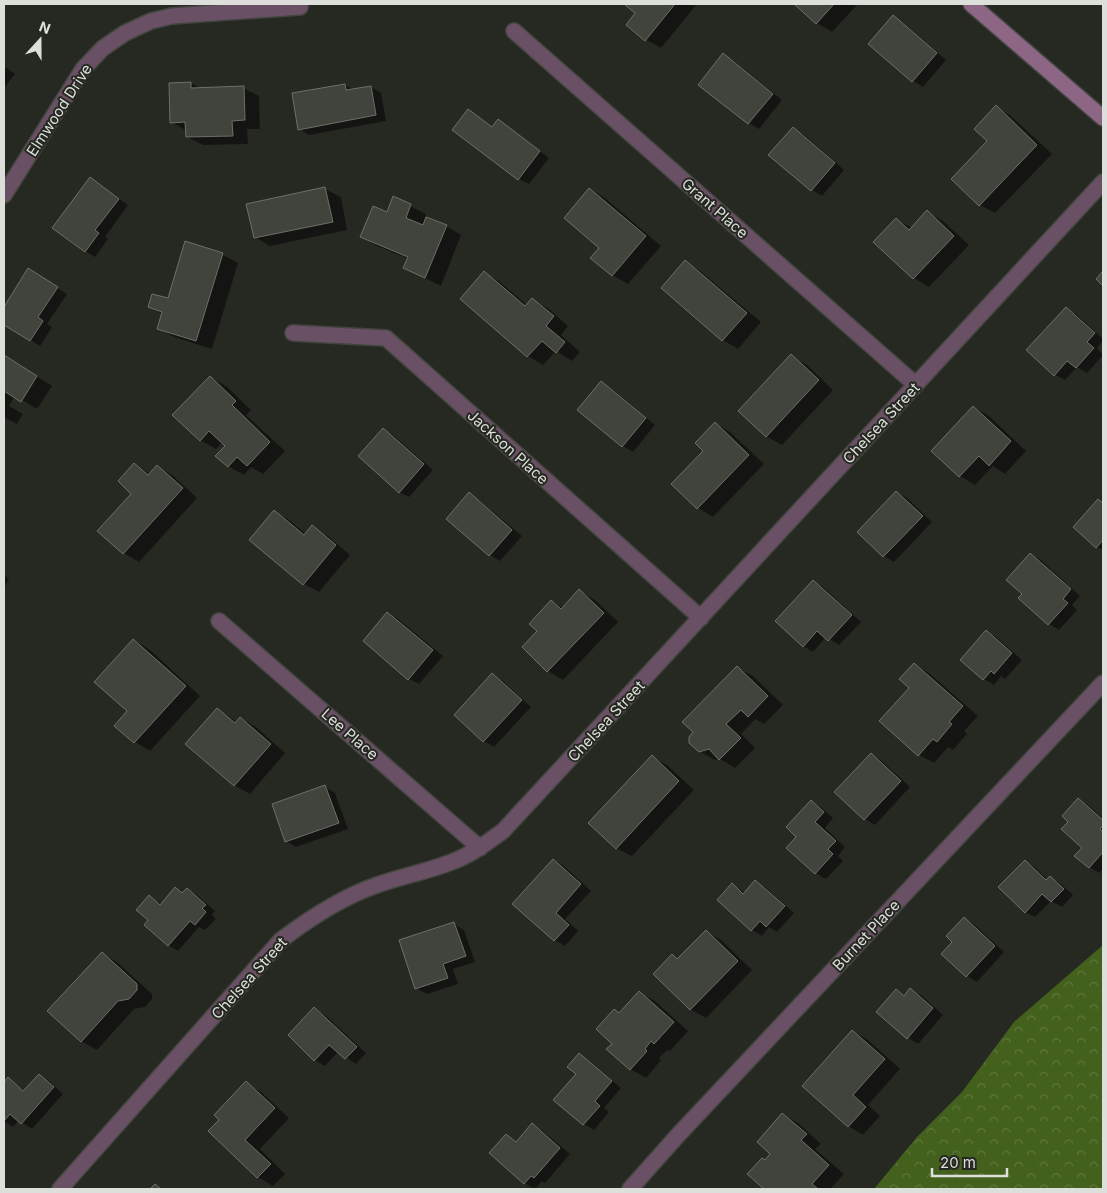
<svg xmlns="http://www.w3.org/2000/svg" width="1107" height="1193" viewBox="0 0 1107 1193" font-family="Inter,sans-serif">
	<defs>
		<pattern id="forest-crowns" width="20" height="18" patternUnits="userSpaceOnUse" patternTransform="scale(1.25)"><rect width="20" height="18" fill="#43601c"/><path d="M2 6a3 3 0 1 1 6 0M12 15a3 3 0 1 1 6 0" fill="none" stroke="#5e763c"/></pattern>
	</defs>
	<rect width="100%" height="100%" fill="#262922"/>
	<path fill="url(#forest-crowns)" d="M1103,945V1189H874L917,1137L962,1092L1014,1022Z"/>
	<path fill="#0007" d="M626,4H697L661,48L645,39L637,13Z
		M796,4H858L832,32L817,23Z
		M893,17L903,23L946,60L923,87L913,81Z
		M724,55L734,61L782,100L759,129L749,123L700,84Z
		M4,66L15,74L4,88Z
		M191,83L202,89L243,88L259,96L260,129H247L248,144L203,145L187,137V131L171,122L170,84Z
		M345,85L354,90L371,87L381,93L386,121L309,135L299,129L293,94Z
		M996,107L1011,116L1052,154L995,213L980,205L988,141Z
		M468,110L493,127L498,121L508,127L549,158L529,184L519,179Z
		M793,129L803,134L844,170L822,196L812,190L770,155Z
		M90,179L128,205L105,237L108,239L95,257L85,251Z
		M325,189L341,197L347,230L270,246L255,237Z
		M590,189L605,198L661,246L628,284L612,275L601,248Z
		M394,198L426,214L425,217L446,226L461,235L441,286L405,268L409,259L377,246L362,237L388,213Z
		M927,212L942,220L969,245L929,287L914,278L875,242L896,219L912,228Z
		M186,243L223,255L238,263L212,349L174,337L159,328L163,315L150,307L168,300Z
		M685,262L700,271L761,322L738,349L723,340Z
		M29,270L67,294L47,324L52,327L40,346L4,323V309Z
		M485,273L500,282L528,306L533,300L548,308L568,326L561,335L580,352L572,361L556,351L543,365L528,356Z
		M1066,309L1076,314L1103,339V341L1097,348L1103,355L1087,373L1077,367L1065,380L1055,375Z
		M4,356L52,386L37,409L15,396L9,406L23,414L17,424L4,417Z
		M791,356L807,365L833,390L782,445L766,436Z
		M210,377L226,386L251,410L246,415L285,451L263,474L251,467L244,475L228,466L227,446L222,442L216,449L200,440Z
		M602,383L612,389L655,425L633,452L623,446Z
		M974,407L989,416L1026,451L1005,474L993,466L975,485L960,476L933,451Z
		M715,423L730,432L764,464L713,517L698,508Z
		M383,429L393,435L433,470L409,497L399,492Z
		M134,464L150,474L157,466L172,475L197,498L139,562L124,553L99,531L133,494Z
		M897,492L907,498L932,522L894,562L884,556Z
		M469,494L479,500L522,536L500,561L490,555L447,519Z
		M1099,501L1103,503V550L1096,546Z
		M274,511L289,520L306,534L312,527L328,536L350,555L319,592L304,584Z
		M1031,554L1041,560L1080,596L1072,605L1077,610L1059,630L1049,624L1024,594Z
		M4,575L9,579L4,588Z
		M813,581L823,587L861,622L839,645L826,637L813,652L803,646Z
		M580,591L595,600L618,622L563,680L548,671L524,647L539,631L552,601L563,608Z
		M388,613L398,619L443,656L419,684L409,679L364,641Z
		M986,631L996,637L1022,660L1005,679L1001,676L994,685L984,679Z
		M134,640L149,649L200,696L150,751L135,742L116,726L129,711Z
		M914,664L929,673L978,716L964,731L967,734L953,750L948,747L934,763L919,755L911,688Z
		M738,668L753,676L783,705L764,724L755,719L741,734L755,748L735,768L720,759L715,760L699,751L695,732Z
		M493,675L503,681L531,707L494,747L484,741Z
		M217,709L237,722L241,718L256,727L285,753L250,794L234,785Z
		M871,754L881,760L910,787L875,825L865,819Z
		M652,757L667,765L694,790L632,856L616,848Z
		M325,787L335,793L348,829L296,847L286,841Z
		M1079,800L1089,806L1103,818V869L1099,873L1089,867L1084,848L1070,822Z
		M811,801L821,807L833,818L825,828L845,847L838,856L843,861L826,879L816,873L788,848L798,837Z
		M554,860L564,866L591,891L565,919L578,931L565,946L555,940Z
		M1025,861L1035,867L1048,880L1050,877L1060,883L1073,895L1062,907L1051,901L1035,917L1025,912Z
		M755,882L765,887L794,913L777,932L769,927L762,936L752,930L732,885L745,893Z
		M176,889L184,894L187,889L197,895L215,911L212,915L216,919L205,930L199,927L178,951L168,945L150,920L149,897L162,904Z
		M964,918L974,924L1004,952L977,982L967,976L943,954L954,942Z
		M454,924L464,930L475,962L453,969L458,984L427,994L416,988Z
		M706,931L721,940L752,970L706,1018L690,1009L672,956L678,960Z
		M102,953L117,962L152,994V999L145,1007L134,1009L97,1050L81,1041Z
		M911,990L921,995L943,1015L918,1044L908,1038L897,991L905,996Z
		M639,993L655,1001L688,1031L670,1051L667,1050L659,1058L661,1060L646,1078L630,1069L613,1044L620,1014Z
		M315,1009L325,1015L366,1053L356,1064L338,1052L325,1066L315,1060Z
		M853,1031L868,1040L900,1069L868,1105L880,1116L863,1135L848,1126Z
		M579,1055L589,1061L621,1088L604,1108L609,1112L594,1130L584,1124L555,1100L577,1074Z
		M39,1075L49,1081L63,1094L32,1129L19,1120L13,1127L4,1121V1084L8,1079L25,1091Z
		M246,1083L261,1092L289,1118L260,1149L285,1174L273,1186L258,1177L210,1131L221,1120Z
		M782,1114L798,1123L821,1144L815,1149L844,1174L830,1189H766L749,1174L772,1154Z
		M533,1125L543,1131L570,1154L545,1183L542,1181L535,1189L524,1183L506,1135L517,1142Z"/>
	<path fill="#40443d" stroke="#6c7068" d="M624,4H675L645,41L626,25L635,13Z
		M794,4H834L816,24Z
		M893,15L937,53L912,82L868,44Z
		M723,53L773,94L748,124L698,85Z
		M191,82V88L244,86L245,120L232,121L233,136L186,137L185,122L170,123L169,83Z
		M345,84L346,90L371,86L376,115L298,130L292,93Z
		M996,105L1037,145L979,206L951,179L987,141L974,129Z
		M468,109L492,127L498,119L540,151L518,180L452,130Z
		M793,127L835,163L811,191L768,155Z
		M90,177L119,199L95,230L99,233L85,252L52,228Z
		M325,187L333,222L254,238L246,204Z
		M589,188L646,236L612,276L590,258L599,248L564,218Z
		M393,196L411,204L406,218L423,225L426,217L447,225L425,278L403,268L408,257L360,237L373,206L387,212Z
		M927,210L954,236L913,279L873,242L896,218L909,230Z
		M185,241L223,253L196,341L157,329L162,312L148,307L152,294L168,298Z
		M685,260L747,313L722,341L661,288Z
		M28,268L58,287L38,317L43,321L30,341L4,325V307Z
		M484,271L525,306L532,298L554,316L546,326L565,342L556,353L542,341L527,357L460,299Z
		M1103,271V286L1096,279Z
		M1066,307L1095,333L1087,342L1094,348L1076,368L1067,361L1054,376L1026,350Z
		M791,354L819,380L766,437L738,411Z
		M4,355L37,376L21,402L4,391Z
		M210,376L236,401L232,405L270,442L247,466L237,457L228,467L215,456L225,446L209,431L200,441L172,415Z
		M601,381L646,418L622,447L577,410Z
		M973,406L1011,441L989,466L979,456L959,477L931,451Z
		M715,422L749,455L697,509L671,484L703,451L695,443Z
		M383,428L424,464L399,493L358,456Z
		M134,463L148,475L157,465L183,488L123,554L97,531L131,494L118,481Z
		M896,491L923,516L883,557L857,532Z
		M469,492L512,530L489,556L446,519Z
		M1098,499L1103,503V540L1096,548L1073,527Z
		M274,510L304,535L312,525L336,545L303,585L249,540Z
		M1030,553L1071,589L1063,599L1068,603L1048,625L1018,598L1022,594L1006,580Z
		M813,580L852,615L828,641L817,631L803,647L775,621Z
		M579,589L604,613L547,672L522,647L537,631L529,624L551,600L561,609Z
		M387,612L433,650L408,680L363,641Z
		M986,630L1012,653L994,674L991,671L983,680L960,660Z
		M133,639L186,686L134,743L114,726L127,711L94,682Z
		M914,663L963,706L949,722L952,724L937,742L933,739L918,756L879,721L909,688L899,679Z
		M737,666L768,696L748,717L741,710L726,724L741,738L719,760L709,749L699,752L689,743V737L693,732L682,722Z
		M492,673L522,700L483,742L454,715Z
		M217,708L235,723L240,717L271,744L234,786L185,744Z
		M871,753L901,781L864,820L834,792Z
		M652,755L679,781L616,849L588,823Z
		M325,785L339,823L285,842L272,804Z
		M1078,798L1103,820V825L1100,829L1103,832V852L1089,868L1074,856L1082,848L1061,829L1068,822L1062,816Z
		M811,800L824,812L815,822L836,841L828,849L833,854L815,874L786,848L796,837L786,827Z
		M553,859L581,884L556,913L569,925L554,941L512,904Z
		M1025,860L1046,880L1050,876L1064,889L1051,902L1042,894L1025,913L998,887Z
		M755,880L785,906L766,927L760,921L751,931L717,900L732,883L743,894Z
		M175,887L182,893L187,888L206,905L202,908L206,912L195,925L190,921L168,946L144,925L148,920L136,910L149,895L160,905Z
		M964,917L995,946L966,977L941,954L952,942L946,936Z
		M454,922L466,956L443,964L448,978L415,989L399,940Z
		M706,930L738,961L690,1010L653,974L672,954L677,959Z
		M102,952L137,984V990L129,999L118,1001L81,1042L47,1011Z
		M910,988L933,1008L907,1039L876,1012L896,989L904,996Z
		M639,991L674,1022L654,1044L651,1041L645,1049L647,1051L630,1070L606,1049L612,1044L596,1029L614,1009L619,1013Z
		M314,1007L357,1047L345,1059L329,1045L314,1061L288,1035Z
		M852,1030L885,1059L853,1095L866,1107L848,1127L802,1086Z
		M579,1053L612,1081L595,1101L600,1106L583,1125L553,1100L576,1074L567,1067Z
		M39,1074L54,1087L21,1124L10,1114L4,1121V1082L8,1077L23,1091Z
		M246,1081L275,1108L245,1140L271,1164L257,1178L208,1131L219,1120L214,1115Z
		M782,1113L807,1134L801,1140L829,1165L812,1184L818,1189H764L747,1174L762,1158L765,1160L770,1154L757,1142Z
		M532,1123L560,1148L534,1178L531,1176L524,1184L489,1153L506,1134L516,1142Z
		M155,1184L161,1189H150Z"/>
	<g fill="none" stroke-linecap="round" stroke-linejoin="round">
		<defs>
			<path id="street" d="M514,31L916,385
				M4,195L83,69L103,48L125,33L151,21L172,16L300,7
				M293,333L386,338L701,618
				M219,621L480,848
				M60,1189L281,940C310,918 342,897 377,885C402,876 430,871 454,861C472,854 488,842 503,831L1103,182
				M630,1189L679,1134L1103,683"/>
			<path id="secondary" d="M971,4L1103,118"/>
		</defs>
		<use href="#street" stroke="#434640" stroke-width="18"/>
		<use href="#secondary" stroke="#434640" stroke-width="18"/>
		<use href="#street" stroke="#6a5064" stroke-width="15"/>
		<use href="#secondary" stroke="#8e6685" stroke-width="15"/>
	</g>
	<g text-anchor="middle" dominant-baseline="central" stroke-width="4" stroke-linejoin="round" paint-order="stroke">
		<g font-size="15" fill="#dddfdb" stroke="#262922">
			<text transform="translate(59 110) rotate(-57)">Elmwood Drive</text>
			<text transform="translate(715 208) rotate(41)">Grant Place</text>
			<text transform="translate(881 423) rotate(-47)">Chelsea Street</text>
			<text transform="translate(508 447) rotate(42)">Jackson Place</text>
			<text transform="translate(606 721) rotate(-47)">Chelsea Street</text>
			<text transform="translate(350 734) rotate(41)">Lee Place</text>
			<text transform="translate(866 935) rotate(-47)">Burnet Place</text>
			<text transform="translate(249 978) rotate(-48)">Chelsea Street</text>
		</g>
	</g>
	<rect width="1107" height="1193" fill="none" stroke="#dddfdb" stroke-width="10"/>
	<g transform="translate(40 40) rotate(21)" stroke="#262922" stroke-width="4" paint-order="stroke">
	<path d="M0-4L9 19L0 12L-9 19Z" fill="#dddfdb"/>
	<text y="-8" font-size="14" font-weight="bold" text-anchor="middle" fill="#dddfdb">N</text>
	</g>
	<path d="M932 1168v8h75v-8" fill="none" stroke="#dddfdb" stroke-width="2.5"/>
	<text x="940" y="1168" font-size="15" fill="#dddfdb" stroke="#262922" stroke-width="4" paint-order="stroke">20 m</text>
</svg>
